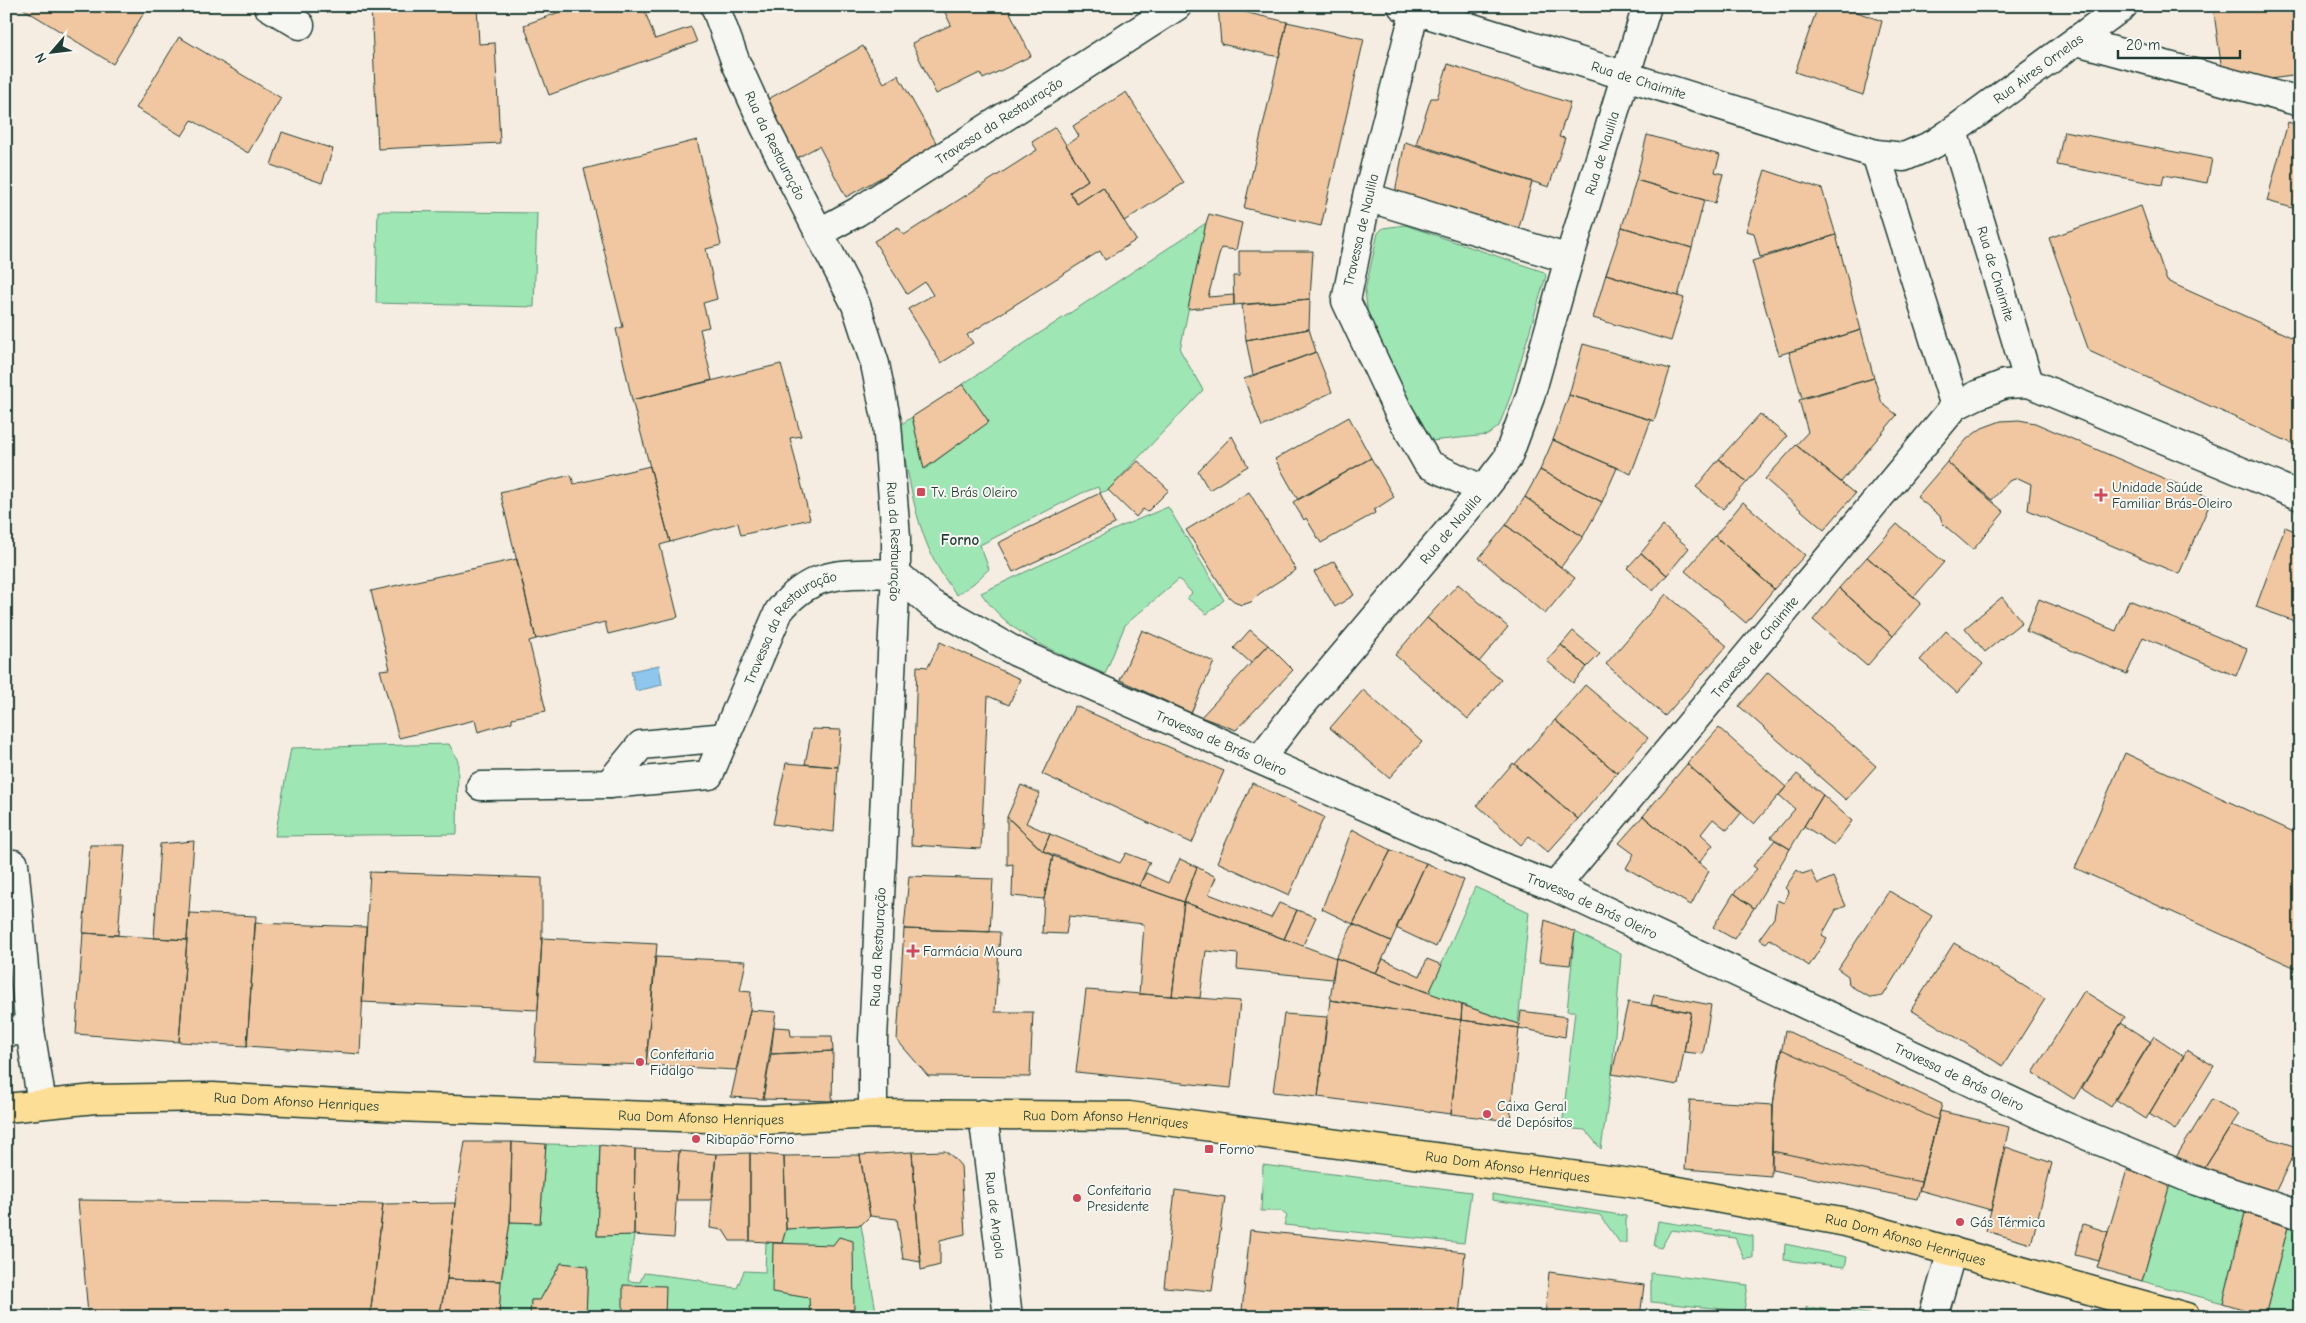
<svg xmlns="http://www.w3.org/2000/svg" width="2306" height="1323" viewBox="0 0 2306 1323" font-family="'Comic Neue',sans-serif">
	<rect width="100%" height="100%" fill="#f5ede2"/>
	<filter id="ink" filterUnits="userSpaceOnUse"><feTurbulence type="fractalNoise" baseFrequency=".02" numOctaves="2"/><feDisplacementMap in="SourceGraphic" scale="10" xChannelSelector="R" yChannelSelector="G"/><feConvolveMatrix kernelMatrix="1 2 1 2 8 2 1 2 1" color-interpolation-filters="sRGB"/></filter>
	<g filter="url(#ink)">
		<path fill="#9ee6b4" stroke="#5e9274" d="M378,211L537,213L534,307L376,303Z
			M1206,223L1180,350L1203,390L1108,490L1100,493L1098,487L1082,493L980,545L989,569L974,583L957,595C916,546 911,486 899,426L912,417L925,469L988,422L963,384Z
			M1405,225L1544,272L1546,276L1510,397L1499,426L1488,435L1431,441L1426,438L1369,325L1365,291L1378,233L1383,228Z
			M1168,507L1224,600L1207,614L1187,598L1192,593L1179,579L1125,625L1105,674C1056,651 1013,639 981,593L1120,527Z
			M449,744L458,761L457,834L275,836L291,748Z
			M1475,887L1529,912L1518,1024L1429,993Z
			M1575,932L1621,954L1612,1074L1601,1149L1585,1130L1562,1128L1575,1011H1567Z
			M546,1144L600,1145L597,1236L634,1235L628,1281L640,1282L644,1273L699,1280L711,1285L737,1288L744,1271L765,1272L766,1242L782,1243L786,1229L861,1225L877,1317H586L588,1267L561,1263L540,1300H531L530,1317H499L501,1281L510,1222L540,1223Z
			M1263,1165L1471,1192L1464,1243L1284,1225L1287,1216L1281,1211H1261Z
			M2170,1184L2245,1213L2223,1303L2142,1281Z
			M1492,1194L1626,1216V1243H1620L1600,1215L1492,1200Z
			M1658,1221L1753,1236V1258L1744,1259L1735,1238L1671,1230L1661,1248L1654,1246Z
			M2288,1227L2300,1230V1317H2267L2265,1316Z
			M1785,1244L1847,1257L1845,1267L1784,1260Z
			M1651,1273L1748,1285L1744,1311L1651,1302Z
			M1806,1307L1869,1314V1317H1807Z"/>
		<path fill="#8ec6ed" stroke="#628fa3" d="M659,665L662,685L636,691L631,671Z"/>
		<path fill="#f0c7a0" stroke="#1f3d34" d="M19,6H148L113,64Z
			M371,6H477L479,44L495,43L500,143L378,149Z
			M643,6L655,39L691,27L697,42L549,95L524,25L576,6Z
			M942,6H1007L1031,56L983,79L980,73L936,94L912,43L951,25Z
			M1218,6L1287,22L1279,57L1221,44Z
			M1818,6H1840L1882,21L1863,95L1795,72Z
			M2213,6H2300V75L2224,85Z
			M1287,22L1364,39L1321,226L1244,208Z
			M179,37L281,98L248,153L192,120L182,136L136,108Z
			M863,46L884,83L898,75L938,146L846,197L819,146L795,159L763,102Z
			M1448,64L1570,103L1559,137L1565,138L1549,187L1416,144L1431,98H1437Z
			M1126,92L1184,183L1124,221L1103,187L1077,204L1070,192L1088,180L1066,145L1079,136L1073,126Z
			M2288,122L2300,126V210L2267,201Z
			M1055,127L1088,180L1070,192L1077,204L1103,187L1136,240L1105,260L1100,251L967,335L973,343L941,363L908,309L933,295L925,282L907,294L874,241L898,227L904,235L1037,150L1032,142Z
			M2064,131L2212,159L2207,183L2164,175L2162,185L2057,165Z
			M282,132L333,149L322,183L271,165Z
			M1647,135L1720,155L1715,172L1723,174L1715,203L1636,180Z
			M697,140L721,245L706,249L717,299L703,303L709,327L700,329L712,380L632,400L616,329L623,327L584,169Z
			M1405,142L1532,182L1518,231L1396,194V187Z
			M1765,170L1822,189L1836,235L1760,257L1754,233L1746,231Z
			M1636,180L1704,200L1692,248L1622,227Z
			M2141,206L2167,281L2300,341V447L2089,351L2049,238Z
			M1209,214L1242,223L1236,250L1221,248L1208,297L1234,295V305L1188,309L1206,223Z
			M1622,227L1692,248L1678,296L1606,274Z
			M1836,235L1861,330L1779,355L1752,261Z
			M1239,251H1313L1310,299L1234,305L1233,276H1239Z
			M1606,274L1684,298L1671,341L1593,318Z
			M1310,299L1309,329L1246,340L1242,305Z
			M1309,329L1316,352L1253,375L1246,340Z
			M1861,330L1874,378L1802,398L1789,352Z
			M1583,344L1670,369L1654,421L1569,395Z
			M1316,352L1332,392L1262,427L1244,379Z
			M781,364L801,436L790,438L810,519L741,535L738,523L670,542L632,400Z
			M1874,378L1882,403L1897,415L1841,482L1796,445L1808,432L1799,400Z
			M963,384L989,422L924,469L912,417Z
			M1569,395L1651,420L1631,474L1553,440Z
			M1760,414L1787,436L1747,482L1719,459Z
			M1349,417L1371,458L1298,500L1275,459Z
			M2019,420L2035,423L2212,499L2179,574L2028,510L2031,484L2018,478L2009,481L1992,500L1947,462L1967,439L1982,428L2001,421Z
			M1232,436L1248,466L1209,490L1198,471Z
			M1553,440L1617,468L1602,502L1540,470Z
			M1796,445L1855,494L1824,530L1765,479Z
			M1371,458L1394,497L1374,510L1375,513L1321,543L1306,518L1304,520L1293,502Z
			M1719,459L1747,482L1723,509L1696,487Z
			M1138,461L1169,490L1147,512L1143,509L1136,517L1108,490Z
			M1947,462L2004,512L1973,550L1943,524L1940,516L1917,497Z
			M650,466L670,542L660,545L678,617L608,634L605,622L536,639L500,492L571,475L574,484Z
			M1540,470L1602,502L1583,537L1525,497Z
			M1249,492L1296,570L1259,594L1251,602L1242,605L1236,603L1227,595L1186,530Z
			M1100,493L1115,524L1013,572L998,543Z
			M1525,497L1583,537L1561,567L1506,525Z
			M1743,502L1805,555L1774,589L1715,536Z
			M1897,524L1944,562L1914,597L1867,557Z
			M1506,525L1575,578L1545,614L1479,558Z
			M1663,526L1689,548L1667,575L1641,553Z
			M2285,527L2300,533V623L2256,607Z
			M1715,536L1774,589L1746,623L1685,571Z
			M1641,553L1667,575L1653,591L1627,568Z
			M1867,557L1921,603L1893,636L1839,588Z
			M517,559L536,639L529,641L546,711L512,718V722L478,732L475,720L399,738L380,670L390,669L371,591Z
			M1334,561L1354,595L1335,607L1314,572Z
			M1458,584L1508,627L1479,662L1427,618Z
			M1839,588L1893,636L1867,666L1813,620Z
			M1666,594L1727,646L1665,716L1606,664Z
			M2002,597L2022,622L1985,652L1965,628Z
			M2039,599L2116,631L2129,600L2247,649L2236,676L2143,637L2127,674L2026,631Z
			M1427,618L1501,680L1468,719L1395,655Z
			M1142,630L1214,662L1191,713L1120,680Z
			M1250,630L1268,645L1251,663L1234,648Z
			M1573,631L1600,654L1587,667L1561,645Z
			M1946,631L1983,664L1957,693L1920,660Z
			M940,642L1020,679L1009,705L988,696L981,849L911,845L917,666L928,667Z
			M1268,645L1293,670L1236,730L1201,717Z
			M1561,645L1587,667L1573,683L1547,661Z
			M1768,672L1876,766L1846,800L1739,706Z
			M1585,685L1648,738L1617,773L1555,720Z
			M1363,690L1422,742L1389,778L1330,728Z
			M1075,706L1224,771L1192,843L1042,774Z
			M1555,720L1617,773L1578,819L1515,764Z
			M1719,728L1786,787L1754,824L1687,764Z
			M812,729L841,730L838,767L805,764Z
			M2125,753L2300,835L2298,969L2075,868Z
			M786,763L838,767L834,832L773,824Z
			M1513,763L1578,819L1548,852L1529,836L1521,845L1477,805Z
			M1687,764L1742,812L1727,830L1713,819L1701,834L1713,845L1699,863L1643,816Z
			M1797,774L1823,795L1790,849L1771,837L1795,809L1779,795Z
			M1252,783L1324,817L1289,895L1217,862Z
			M1021,785L1040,793L1026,823L1050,834L1043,851L1007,817Z
			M1823,795L1852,821L1834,845L1804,826Z
			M1643,816L1709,871L1691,905L1626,868L1634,854L1619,843Z
			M1007,817L1043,851L1053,856L1044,899L1012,896L1013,864L1007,865Z
			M1352,829L1391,850L1353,924L1322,909Z
			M1050,834L1120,863L1126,853L1150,862L1139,886L1043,851Z
			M1775,840L1790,849L1754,908L1734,893L1757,869L1753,866Z
			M194,841L187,940L154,938L160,844Z
			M90,845H125L118,935L83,933Z
			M1391,850L1426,863L1391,941L1353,924Z
			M1053,856L1184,902L1172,996L1139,994L1144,924L1069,916L1066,934L1042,933L1044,899Z
			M1180,859L1197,867L1184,902L1139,886L1146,873L1168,883Z
			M1426,863L1464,880L1436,947L1396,928Z
			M1197,867L1216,877L1209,894L1271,918L1279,903L1297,910L1284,939L1184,902Z
			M1797,870L1802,874L1811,871L1818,884L1833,877L1846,906L1836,910L1822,935L1827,938L1809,966L1770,939L1766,943L1759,939L1774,918L1777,900L1784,903L1789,892L1785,888Z
			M370,872L542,878V938L538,1010L362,1002Z
			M909,876L993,879L990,932L904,929Z
			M1889,891L1932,916L1883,996L1871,998L1849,985L1848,976L1838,969Z
			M1734,893L1754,908L1734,939L1713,927Z
			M1184,902L1336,958L1332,979L1237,969L1238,954L1206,951L1200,998L1172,996Z
			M1297,910L1316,917L1303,945L1284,939Z
			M189,913L256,916L247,1046L179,1042Z
			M1545,920L1575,932L1570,965L1539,962Z
			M255,923L366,927L360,1054L247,1046Z
			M1353,924L1391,941L1376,973L1336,958Z
			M904,929L1000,932L995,1012H1033L1030,1077L928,1076L897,1040Z
			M83,933L187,940L179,1042L76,1034Z
			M542,938L657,944L646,1065L535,1061Z
			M1954,943L2045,999L2003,1066L1911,1010Z
			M655,957L746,961L740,991L751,992L750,1010L736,1070L646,1065Z
			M1336,958L1462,1005L1461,1020L1330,1000Z
			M1383,959L1420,976L1427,959L1442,965L1429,993L1376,973Z
			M1086,990L1240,1001L1231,1088L1076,1072Z
			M2084,991L2125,1017L2074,1099L2033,1073Z
			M1654,994L1711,1005L1703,1054L1684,1052L1691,1012L1651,1005Z
			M1330,1000L1461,1020L1451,1114L1318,1097Z
			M1628,1002L1691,1012L1678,1085L1612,1074Z
			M1462,1005L1518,1024L1519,1028L1461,1020Z
			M750,1010L776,1012L763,1099L731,1097Z
			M1521,1011L1567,1017L1565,1037L1519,1028Z
			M1284,1014L1327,1017L1318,1097L1273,1092Z
			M1461,1020L1519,1028L1510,1121L1451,1114Z
			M2121,1023L2151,1042L2111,1107L2082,1088Z
			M774,1027L790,1028L791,1036H832L833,1051L771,1054Z
			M1785,1030L1942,1104L1917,1199L1772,1170L1773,1105Z
			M2154,1036L2184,1056L2146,1119L2115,1099Z
			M1781,1049L1938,1120L1921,1182L1772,1151L1773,1105Z
			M2187,1050L2214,1066L2175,1130L2149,1114Z
			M833,1051L832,1101L763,1099L771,1054Z
			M2212,1099L2239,1114L2231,1126L2199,1177L2170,1167Z
			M1690,1100L1773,1105L1771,1176L1685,1169Z
			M1940,1111L2009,1127L1991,1210L1919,1190Z
			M2231,1126L2297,1147L2271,1201L2199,1177Z
			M465,1142H512L510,1222L501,1281L447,1279L455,1203Z
			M512,1142L546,1144L540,1223L510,1222Z
			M2300,1142V1165L2290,1160Z
			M600,1145L635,1149L634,1235L597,1236Z
			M2006,1147L2052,1163L2031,1244L1986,1231Z
			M635,1149L679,1151L674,1238L634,1235Z
			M679,1151L716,1154L711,1200H676Z
			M945,1151L953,1157L961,1166L965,1234L940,1240V1265L921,1270L912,1152Z
			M912,1152L919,1239L921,1262L903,1259L897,1219L870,1216L860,1155Z
			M750,1153L784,1156L786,1229L782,1243L750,1241Z
			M750,1153V1241H730L723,1230L710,1228L716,1154Z
			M860,1155L870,1216L861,1225L786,1229L784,1156Z
			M2127,1170L2170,1184L2142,1281L2097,1268Z
			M1175,1190L1225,1197L1212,1291L1164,1287Z
			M78,1200L383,1204L370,1317H148L88,1314Z
			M455,1203L447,1279L439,1317H370L383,1204Z
			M2245,1213L2288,1227L2265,1316L2223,1303Z
			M2083,1224L2108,1232L2099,1261L2075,1255Z
			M1250,1230L1465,1252L1459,1317H1297L1242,1311Z
			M839,1237L853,1241L854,1313L810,1317L809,1298L772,1292L773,1243L833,1245Z
			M561,1263L588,1266L586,1317H530L531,1300H540Z
			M1549,1272L1644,1285L1640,1317H1545Z
			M447,1279L501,1281L499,1317H439Z
			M623,1285L666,1286L665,1317H623Z
			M976,1310L977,1317H946V1316Z
			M88,1314L148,1317H87Z"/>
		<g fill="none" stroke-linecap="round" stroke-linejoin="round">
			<defs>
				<g id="minor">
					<path d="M268,6L300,25"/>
					<path id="s1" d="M715,6L736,63L765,127L856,305L875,364L887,423L896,537V573L873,1039V1114"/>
					<path id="s2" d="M1402,6L1876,154L1904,157L1934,144L1953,131L2123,6"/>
					<path d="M1415,10L1367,197L1346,301L1398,411L1428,464L1483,490"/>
					<path d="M2077,41L2300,102"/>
					<path id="s3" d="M1953,131L2029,383"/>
					<path d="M1876,154L1955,406"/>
					<path d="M1367,197L1569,259"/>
					<path id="s4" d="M820,232L857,212L1177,6"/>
					<path id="s5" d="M896,573L931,604L1016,652L1507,869L1555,887L2064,1126L2191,1179L2300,1215"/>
					<path id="s6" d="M1260,759L1300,707L1483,490L1507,459L1530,397L1569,259L1647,6"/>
					<path d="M609,784L641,745L726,737"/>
					<path id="s7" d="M481,786L609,784L709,775L779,611C814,568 845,575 896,573"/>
					<path d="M6,865L14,864L30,1030"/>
					<path id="s8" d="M1555,887L1955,406L1977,395L2005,384L2029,383L2300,496"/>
					<path d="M6,1032L30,1030L42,1104"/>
					<path id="s9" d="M983,1114L1008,1317"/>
					<path d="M1933,1317L1952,1251"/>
				</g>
				<g id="major">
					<path id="s10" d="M6,1108L95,1099L213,1097L396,1107L764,1120L873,1114L1129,1116L1646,1185L1846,1222L2186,1317"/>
				</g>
			</defs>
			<use href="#minor" stroke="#1f3d34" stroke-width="31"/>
			<use href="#major" stroke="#1f3d34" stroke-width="31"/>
			<use href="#minor" stroke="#f6f6f2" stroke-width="28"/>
			<use href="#major" stroke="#fdde96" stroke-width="28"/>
		</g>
	</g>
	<g fill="#d1495b" stroke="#f6f6f2" stroke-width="2">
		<rect x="916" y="487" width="10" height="10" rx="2.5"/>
		<path d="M2098.5 487.5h5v5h5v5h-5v5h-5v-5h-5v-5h5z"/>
		<path d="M910.5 943.5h5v5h5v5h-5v5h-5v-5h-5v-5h5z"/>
		<circle cx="640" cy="1062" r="5"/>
		<circle cx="1487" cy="1114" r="5"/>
		<circle cx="696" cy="1139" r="5"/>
		<rect x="1204" y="1144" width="10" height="10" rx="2.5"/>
		<circle cx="1077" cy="1198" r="5"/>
		<circle cx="1960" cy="1222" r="5"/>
	</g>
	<g text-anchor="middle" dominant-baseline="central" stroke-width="4" stroke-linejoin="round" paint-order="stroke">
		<g font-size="14" fill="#1f3d34" stroke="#f6f6f2">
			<text stroke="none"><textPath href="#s2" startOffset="686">Rua Aires Ornelas</textPath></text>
			<text stroke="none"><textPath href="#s2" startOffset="248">Rua de Chaimite</textPath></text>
			<text stroke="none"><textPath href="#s4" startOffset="211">Travessa da Restauração</textPath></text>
			<text stroke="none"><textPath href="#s1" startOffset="152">Rua da Restauração</textPath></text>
			<text stroke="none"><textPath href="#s6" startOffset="709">Rua de Naulila</textPath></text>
			<text transform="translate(1361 230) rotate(-77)">Travessa de Naulila</text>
			<text stroke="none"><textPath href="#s3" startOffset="149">Rua de Chaimite</textPath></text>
			<text stroke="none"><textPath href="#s6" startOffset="299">Rua de Naulila</textPath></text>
			<text stroke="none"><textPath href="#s1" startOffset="572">Rua da Restauração</textPath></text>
			<text stroke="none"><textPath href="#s7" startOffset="402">Travessa da Restauração</textPath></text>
			<text stroke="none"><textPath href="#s8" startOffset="312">Travessa de Chaimite</textPath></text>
			<text stroke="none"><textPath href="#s5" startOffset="369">Travessa de Brás Oleiro</textPath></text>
			<text stroke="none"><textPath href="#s5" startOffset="774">Travessa de Brás Oleiro</textPath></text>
			<text transform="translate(878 947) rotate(-87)">Rua da Restauração</text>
			<text stroke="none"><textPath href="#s5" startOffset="1179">Travessa de Brás Oleiro</textPath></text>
			<text stroke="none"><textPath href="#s10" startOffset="291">Rua Dom Afonso Henriques</textPath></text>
			<text stroke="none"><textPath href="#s10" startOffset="696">Rua Dom Afonso Henriques</textPath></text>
			<text stroke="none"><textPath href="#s10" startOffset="1101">Rua Dom Afonso Henriques</textPath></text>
			<text stroke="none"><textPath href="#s10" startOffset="1506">Rua Dom Afonso Henriques</textPath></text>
			<text stroke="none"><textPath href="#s9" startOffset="102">Rua de Angola</textPath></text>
			<text stroke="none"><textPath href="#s10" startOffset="1911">Rua Dom Afonso Henriques</textPath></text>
		</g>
		<g font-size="14" fill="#1f3d34" stroke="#f6f6f2" text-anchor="start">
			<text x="2112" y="487">Unidade Saúde<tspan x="2112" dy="16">Familiar Brás-Oleiro</tspan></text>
			<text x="931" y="492">Tv. Brás Oleiro</text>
			<text x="923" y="951">Farmácia Moura</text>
			<text x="650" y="1054">Confeitaria<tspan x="650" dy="16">Fidalgo</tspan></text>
			<text x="1497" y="1106">Caixa Geral<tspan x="1497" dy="16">de Depósitos</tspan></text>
			<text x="706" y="1139">Ribapão Forno</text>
			<text x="1219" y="1149">Forno</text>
			<text x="1087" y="1190">Confeitaria<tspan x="1087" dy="16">Presidente</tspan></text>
			<text x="1970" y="1222">Gás Térmica</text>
		</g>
		<g font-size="15" font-weight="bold" fill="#1f3d34" stroke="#f6f6f2">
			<text x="960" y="540">Forno</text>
		</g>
	</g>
	<rect width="2306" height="1323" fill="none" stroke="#f6f6f2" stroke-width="25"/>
	<rect x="12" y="12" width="2281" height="1298" fill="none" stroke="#1f3d34" stroke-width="2" filter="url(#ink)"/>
	<g transform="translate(52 52) rotate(242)" stroke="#f6f6f2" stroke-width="4" paint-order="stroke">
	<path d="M0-4L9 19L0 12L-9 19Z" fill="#1f3d34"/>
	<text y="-8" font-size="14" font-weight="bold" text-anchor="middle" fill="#1f3d34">N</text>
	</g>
	<path d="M2118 50v8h122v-8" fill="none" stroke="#1f3d34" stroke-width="2.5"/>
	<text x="2126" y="50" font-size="15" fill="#1f3d34" stroke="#f6f6f2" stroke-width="4" paint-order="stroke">20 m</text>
</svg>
